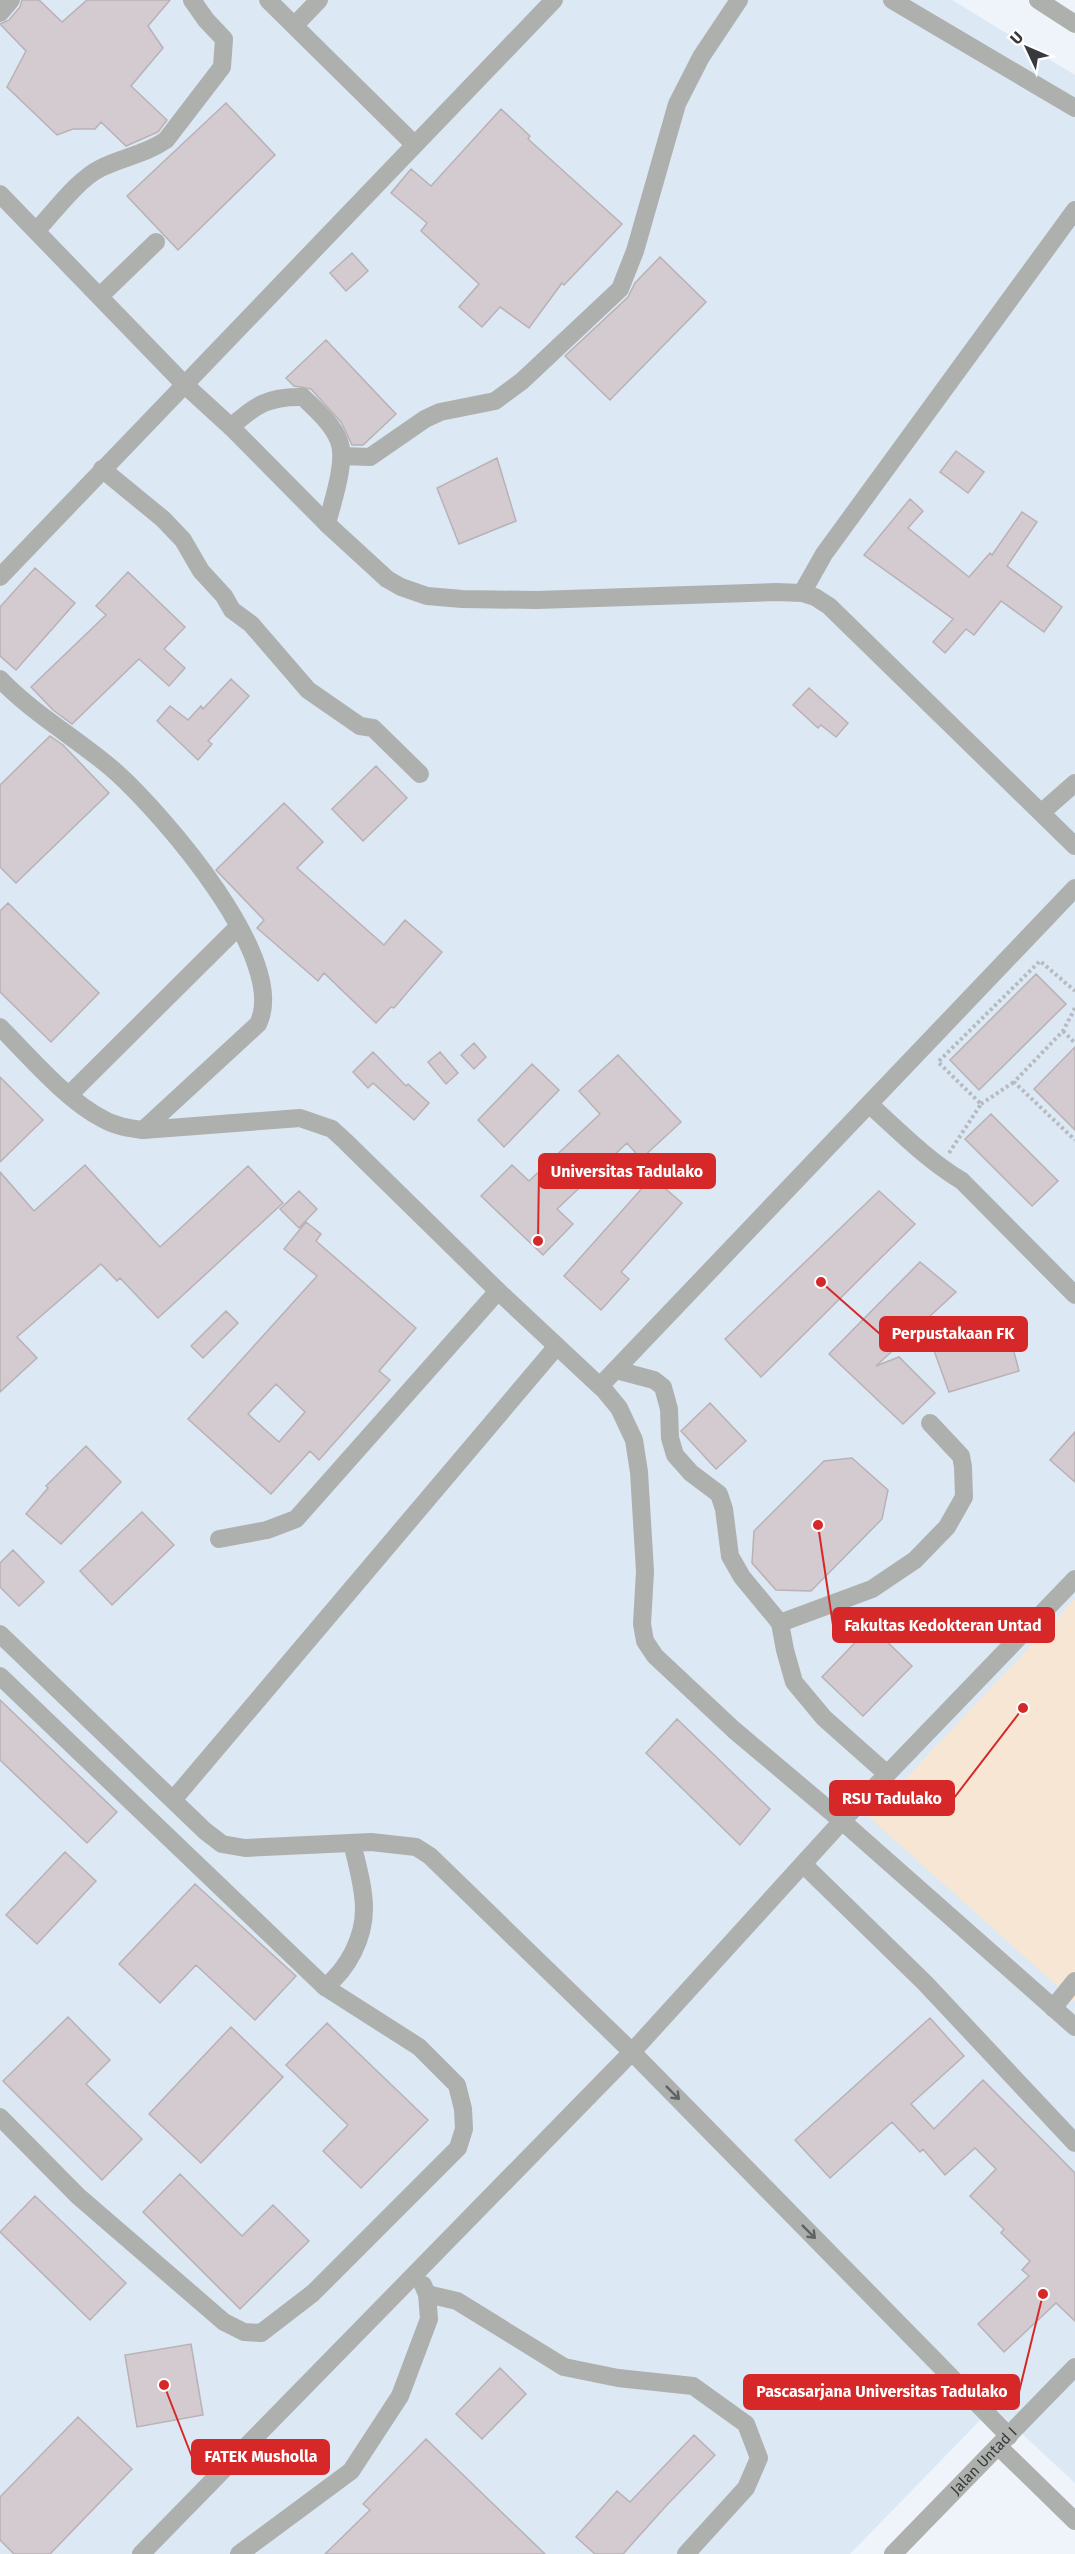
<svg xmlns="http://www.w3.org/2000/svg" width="1075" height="2554" viewBox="0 0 1075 2554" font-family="'Fira Sans',sans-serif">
	<rect width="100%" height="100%" fill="#eef4fa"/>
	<path fill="#dce8f4" d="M0,0H952L1075,75V2483L993,2407L850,2554H0Z"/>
	<path fill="#f7e6d4" d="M1075,1599V2002L869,1817Z"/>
	<path fill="#d3cbcf" stroke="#b9b1b5" stroke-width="1.5" fill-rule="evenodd" d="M22,0H39L62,22L87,0H170L148,26L163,48L131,86L167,120L158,132L126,146L101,122L95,129H73L57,135L7,87L26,51L0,24L9,20L20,7Z
		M226,103L275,155L178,250L127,196Z
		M501,109L530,136L528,139L622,224L564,285L562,283L529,328L500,307L482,327L459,307L479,284L421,231L427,223L391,193L411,169L431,186Z
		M352,253L368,271L346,291L330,273Z
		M660,257L706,302L610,400L565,356L628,297L635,283Z
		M326,340L396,414L363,445H352L341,422L311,389L294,386L286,378Z
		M956,451L984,472L968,493L940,472Z
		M497,458L516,521L459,544L437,488Z
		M910,499L923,511L908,528L969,577L990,553L992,555L1022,512L1037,522L1007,566L1062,607L1044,632L1001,601L974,635L966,629L945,653L933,642L953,619L864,555Z
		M35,568L75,603L16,670L0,656V607Z
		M128,572L185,627L164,649L185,668L169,686L139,659L72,724L53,710L31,687L106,615L96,606Z
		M231,679L249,696L208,741L212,744L198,760L157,721L170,706L188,720L201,706L203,709Z
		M809,688L848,723L836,737L821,725L818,728L793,705Z
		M50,736L63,745L109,793L16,883L0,867V785Z
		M376,766L407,798L363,841L332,809Z
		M284,803L323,842L297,868L384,945L405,920L442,952L394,1008L391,1007L376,1023L324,973L318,981L257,928L264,920L216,870Z
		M8,903L99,993L51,1042L0,992V911Z
		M1036,974L1066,1004L979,1090L950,1060Z
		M474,1043L486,1057L474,1069L461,1055Z
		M1075,1047V1130L1034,1089Z
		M373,1052L406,1086L408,1084L429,1103L414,1120L373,1083L368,1088L353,1072Z
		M440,1052L458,1073L446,1084L428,1062Z
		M618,1055L681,1122L641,1159L627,1143L557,1209L573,1224L543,1255L481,1196L512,1165L529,1181L600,1114L579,1091Z
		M532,1064L559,1090L504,1147L478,1120Z
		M0,1077L43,1120L0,1162Z
		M991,1114L1058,1181L1032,1206L965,1139Z
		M85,1165L160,1247L248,1166L283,1203L158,1318L120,1278L117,1281L101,1264L17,1337L37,1358L0,1392V1172L34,1211Z
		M652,1177L682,1203L621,1272L629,1279L601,1310L564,1276Z
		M299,1191L317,1209L299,1228L280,1209Z
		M879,1191L915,1224L761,1377L725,1339Z
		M306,1222L321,1234L316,1241L416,1328L379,1371L390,1380L319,1460L310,1451L271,1494L188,1419L317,1276L284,1249ZM276,1384L305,1412L279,1442L248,1414Z
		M920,1262L956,1292L876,1366L899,1357L935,1393L903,1424L829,1354Z
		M226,1311L238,1323L203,1358L191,1346Z
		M1005,1318L1019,1371L949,1392L932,1345Z
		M710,1403L746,1441L716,1469L681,1431Z
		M1075,1432V1482L1050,1460Z
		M86,1446L121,1482L61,1544L26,1514L48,1488L46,1486Z
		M852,1458L888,1490L882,1519L811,1591L776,1590L752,1563L754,1531L824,1461Z
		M142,1512L174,1545L112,1605L80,1571Z
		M13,1550L44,1582L19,1606L0,1587V1563Z
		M871,1626L912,1666L863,1716L822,1677Z
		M0,1700L117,1812L87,1843L0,1760Z
		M677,1719L770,1809L740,1845L646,1753Z
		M65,1852L96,1881L37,1944L6,1915Z
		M195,1884L296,1976L255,2020L196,1965L160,2003L119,1964Z
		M68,2017L110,2060L86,2084L142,2139L102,2180L3,2081Z
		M930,2018L964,2056L911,2104L934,2129L983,2080L1075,2173V2321L1056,2303L1004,2352L978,2324L1029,2276L1022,2270L1030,2261L1001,2233L1004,2229L970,2196L996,2169L975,2148L945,2175L923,2149L920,2152L892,2122L830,2178L795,2140Z
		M327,2023L428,2120L361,2188L323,2151L348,2125L286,2065Z
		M231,2027L283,2077L201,2163L149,2114Z
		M180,2174L242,2236L273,2205L309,2241L240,2309L143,2212Z
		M35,2196L126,2283L90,2320L0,2232Z
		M191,2344L203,2415L137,2427L125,2355Z
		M500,2368L526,2394L482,2439L456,2414Z
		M78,2417L132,2469L50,2554H14L0,2540V2497Z
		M694,2435L715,2455L665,2507L623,2554H595L576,2537L617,2491L630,2502Z
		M426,2439L545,2554H325L370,2510L363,2504Z"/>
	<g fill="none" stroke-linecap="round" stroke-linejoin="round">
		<path stroke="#b6bbc0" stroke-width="4" stroke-dasharray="3 3" stroke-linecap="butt" d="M1075,1008L1063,1031L1014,1082L1075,1140
			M1063,1031L1075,1043
			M981,1104L1014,1082
			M949,1153L981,1104L938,1062L1040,961L1075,991"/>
		<g stroke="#adb0ad" stroke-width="18">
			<path d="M268,0L414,144"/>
			<path d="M892,0L1075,108"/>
			<path d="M1038,0L1075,24"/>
			<path d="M0,13L11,0"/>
			<path d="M295,25L319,0"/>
			<path d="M0,194L184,384L231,427L327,524L387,579L401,587L427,596L462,599L537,600L776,592L802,593L815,597L829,606L1075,846"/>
			<path d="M37,230C55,211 78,179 101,168C123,157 146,154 166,140L222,67L224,39L206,20L192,0"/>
			<path d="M100,296L156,242"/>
			<path d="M231,427C255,405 269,396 303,397C316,410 332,423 339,441C347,461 332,503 327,524"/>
			<path d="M342,456L370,457L425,419L440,412L495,401L522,381L620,289L635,251L677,104L701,57L739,0"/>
			<path d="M102,469L163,519L183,540L201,571L224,596L232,610L251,624L308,690L360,726L373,728L420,774"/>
			<path d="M0,577L554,0"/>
			<path d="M802,593L824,554L1075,210"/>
			<path d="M0,679C34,715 80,740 117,773C163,815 290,960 258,1024L143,1130"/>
			<path d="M1042,812L1075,783"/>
			<path d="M0,1027C29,1056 67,1101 103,1119C115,1126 129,1128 143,1130L300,1118L332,1129L345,1141L498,1291L605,1391L619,1408L634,1440L639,1472L645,1571L642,1624L645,1641L655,1656L734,1730L842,1821L1075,2027"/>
			<path d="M69,1095L238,927"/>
			<path d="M869,1104C900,1132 926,1159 962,1181L1075,1295"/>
			<path d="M616,1370L654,1380L663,1387L669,1409L670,1438L675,1455L691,1473L719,1494L724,1509L730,1556L742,1577L780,1623L785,1650L794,1682L824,1718L887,1774"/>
			<path d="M600,1386L1075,888"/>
			<path d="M219,1539L267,1530L296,1519L498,1291"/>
			<path d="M780,1623L872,1589L915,1560L947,1527L964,1497L963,1467L961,1456L930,1423"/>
			<path d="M0,1634L205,1831L222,1844L245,1848L371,1842L416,1847L430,1856L632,2052L1009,2436"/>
			<path d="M0,1676L325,1987L419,2047L457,2085L463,2109L464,2129L458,2148L313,2293L261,2333L244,2332L224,2322L78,2196L0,2117"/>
			<path d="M173,1800L557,1346"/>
			<path d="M803,1864L925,1983L1075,2143"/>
			<path d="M325,1987C348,1969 364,1938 364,1909C364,1887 357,1864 352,1843"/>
			<path d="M1053,2008L1075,1981"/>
			<path d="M427,2294L457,2301L564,2367L618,2378L693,2386L746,2424L759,2458L746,2488L686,2554"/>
			<path d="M999,2447L1075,2521"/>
			<path d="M141,2554L632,2052L842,1821L1075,1579"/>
			<path d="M239,2554L351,2471L400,2396L429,2319L427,2294L423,2285"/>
			<path id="s1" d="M893,2554L1075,2367"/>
		</g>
	</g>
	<defs><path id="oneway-shaft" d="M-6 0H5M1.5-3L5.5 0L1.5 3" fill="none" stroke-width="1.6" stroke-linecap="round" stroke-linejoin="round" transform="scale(1.5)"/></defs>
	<g stroke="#606364">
		<use href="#oneway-shaft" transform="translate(673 2093) rotate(45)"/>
		<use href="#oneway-shaft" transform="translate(809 2232) rotate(45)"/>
	</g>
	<g text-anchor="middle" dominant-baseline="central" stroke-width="4.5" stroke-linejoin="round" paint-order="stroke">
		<g font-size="15" fill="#373a3c" stroke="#fff">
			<text stroke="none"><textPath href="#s1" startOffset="130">Jalan Untad I</textPath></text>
		</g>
	</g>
	<path fill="none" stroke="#d62828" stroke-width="2" d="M538 1241L539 1171M821 1282L880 1334M818 1525L833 1625M1023 1708L954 1798M1043 2294L1019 2392M164 2385L192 2457"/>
	<g fill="#d62828" stroke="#fff" stroke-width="2">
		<circle cx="538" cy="1241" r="6"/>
		<circle cx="821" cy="1282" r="6"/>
		<circle cx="818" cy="1525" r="6"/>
		<circle cx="1023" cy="1708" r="6"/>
		<circle cx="1043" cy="2294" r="6"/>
		<circle cx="164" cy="2385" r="6"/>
	</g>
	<g fill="#d62828" stroke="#d62828" stroke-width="2">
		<rect x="539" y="1154" width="176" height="34" rx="6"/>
		<rect x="880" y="1317" width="147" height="34" rx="6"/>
		<rect x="833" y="1608" width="221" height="34" rx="6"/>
		<rect x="830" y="1781" width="124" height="34" rx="6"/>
		<rect x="744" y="2375" width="275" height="34" rx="6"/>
		<rect x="192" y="2440" width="137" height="34" rx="6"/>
	</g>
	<g font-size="16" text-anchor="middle" font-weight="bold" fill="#fff">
		<text x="627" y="1177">Universitas Tadulako</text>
		<text x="953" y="1339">Perpustakaan FK</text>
		<text x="943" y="1631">Fakultas Kedokteran Untad</text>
		<text x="892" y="1804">RSU Tadulako</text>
		<text x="882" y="2397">Pascasarjana Universitas Tadulako</text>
		<text x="261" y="2462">FATEK Musholla</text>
	</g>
	<g transform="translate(1027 48) rotate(314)" stroke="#ffffff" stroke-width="4.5" paint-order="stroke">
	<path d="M0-4.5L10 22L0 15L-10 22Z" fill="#373a3c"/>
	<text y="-9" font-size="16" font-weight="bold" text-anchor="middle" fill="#373a3c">U</text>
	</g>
</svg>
